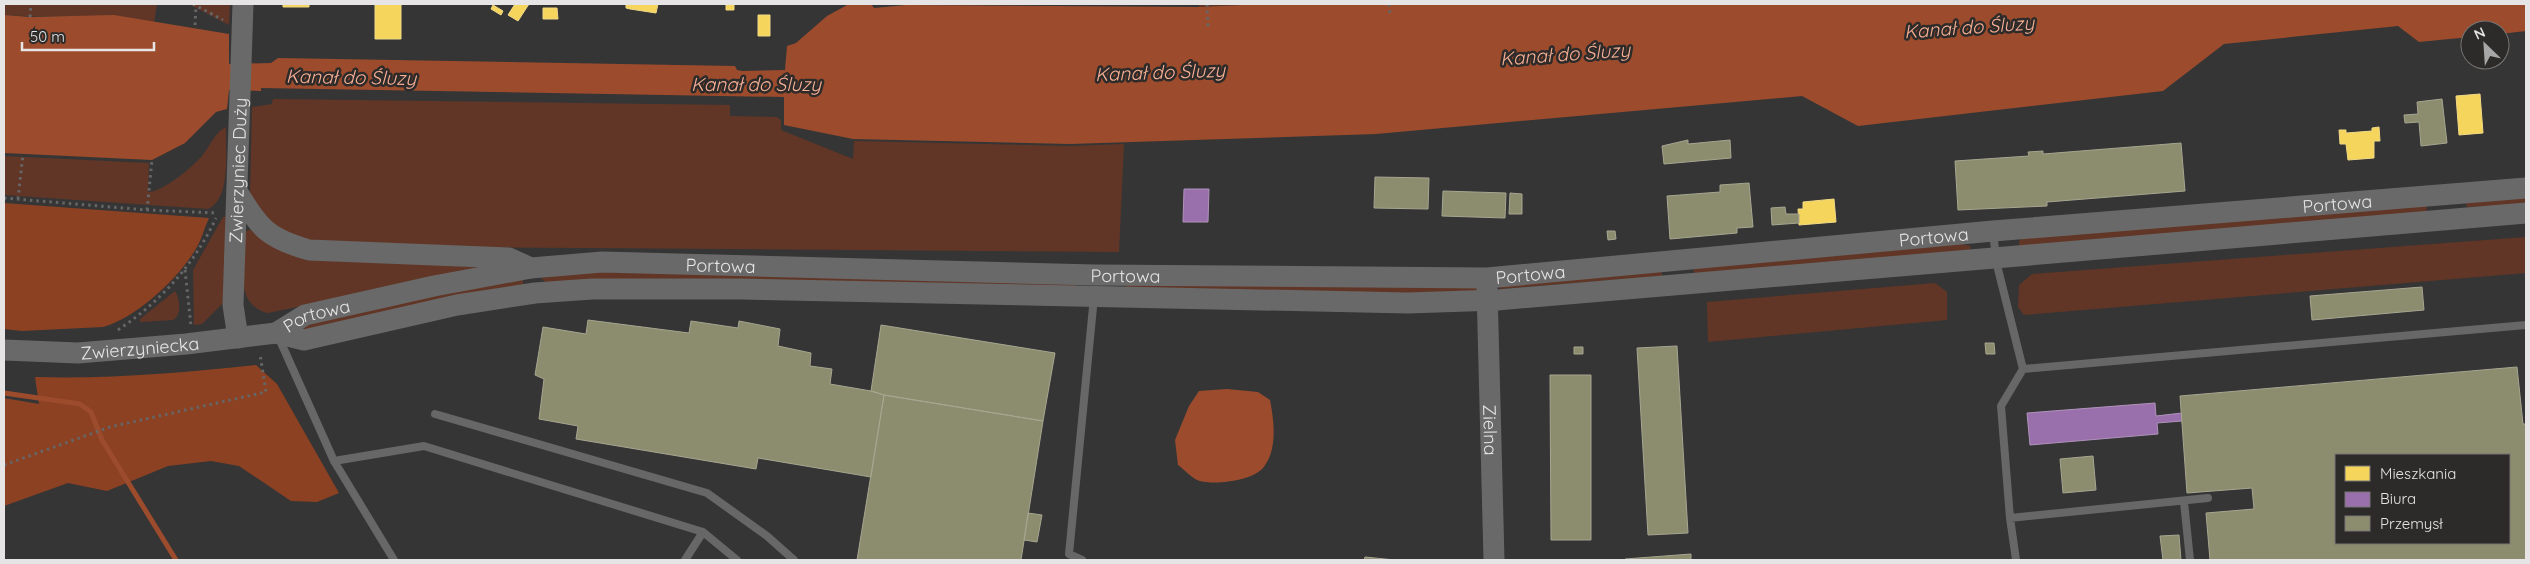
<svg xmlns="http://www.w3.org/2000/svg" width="2530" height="564" viewBox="0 0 2530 564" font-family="Quicksand,sans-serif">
	<rect width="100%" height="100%" fill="#363535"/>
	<path fill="#613626" d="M4,4H157L154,23C103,11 54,19 4,15Z
		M189,4H230L229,25Z
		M1199,4H1266L1199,7Z
		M273,99L730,105V116L777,117L781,120V130L853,159L854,141L1070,146L1124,144L1119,252L319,246L268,224L250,193L252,107L272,104Z
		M226,127C225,150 232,198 208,209L4,195V156L149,163L148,192C163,192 191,168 202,156C210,146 215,132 226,127Z
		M2526,195V205L2467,207L2466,203Z
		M2426,206L2427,210L2423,213L2024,248L2019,245V241L2023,238Z
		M229,216L225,301L202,324L194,325L193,270L223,217Z
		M248,230H254L280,249L493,266L268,313C233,305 243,260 244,233Z
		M2526,237V273L2024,315L2018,307L2019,285L2032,274Z
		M1961,244L1970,246L1971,250L1699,276L1694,272L1693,268Z
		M1656,269L1662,273V276L1500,289L1499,286Z
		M577,271L1075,282L1076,286L547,284L541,278Z
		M523,279V284L517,288L303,330L302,327L424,294Z
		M1125,282L1480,287L1475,294L1130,289L1125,286Z
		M1935,283L1947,292V320L1708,342L1707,302Z
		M175,291C180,299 182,315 173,320L140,322V319Z"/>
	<path fill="#8c4123" d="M4,203L209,218C205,226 203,235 199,243C183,275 137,318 103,327L22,331L4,329Z
		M256,365L277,384L339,493L317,502L291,501L239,466L211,461L168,466L107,491L68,483L4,506V398L39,404L35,377C109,379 182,373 256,365Z"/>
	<path fill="#9c4c2d" d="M849,4H871L874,8L906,5L1199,7L1266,4H2526V31L2500,34V30H2470V37L2419,42L2398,26L2224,44L2163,91L1858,126L1802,96L1376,134L1070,144L853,139L784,125V97L261,88V91L229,90L227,109L216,112L185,143L152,160L4,153V15L30,17L114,15L229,34V64L271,63L278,58L735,66L737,70L742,71L785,70L787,46L796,43L827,16Z
		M1227,389L1258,392L1270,400C1274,421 1278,450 1263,468C1251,481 1216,485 1200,481C1192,479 1184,469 1178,465L1175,440L1189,406L1199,391Z"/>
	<path fill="#f6d55c" stroke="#f1da85" d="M283,4H309V7H283Z
		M375,4H401V39H375Z
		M515,4H529L518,21L508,15Z
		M626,4H658L656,13L630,9L626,8Z
		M726,4H734V10H726Z
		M493,5L503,11L501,15L491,9Z
		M543,8H557L558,19H543Z
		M758,15H770V36H758Z
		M2480,94L2483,133L2459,135L2456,96Z
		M2379,127L2380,141H2374V158L2348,160L2346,144H2340L2339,130H2346V133L2372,131V128Z
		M1834,199L1836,222L1799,225L1798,209H1803V202Z"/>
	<path fill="#9970ab" stroke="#b093bc" d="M1184,189H1209L1208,222H1183Z
		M2155,403L2156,416L2182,413V421L2157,423L2158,434L2030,445L2027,413Z"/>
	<path fill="#8c8c6e" stroke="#a7a691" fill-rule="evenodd" d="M2442,99L2447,143L2421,146L2419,122L2405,123L2404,115L2418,114L2417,102Z
		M1688,140V144L1730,140L1731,158L1664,164L1662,146Z
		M2181,143L2185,191L2047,202V206L1958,210L1955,161L2029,156L2028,152L2043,151V154Z
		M1375,177L1429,178L1428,209L1374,208Z
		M1749,183L1753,227L1737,228V233L1670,239L1667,196L1720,192V185Z
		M1443,191L1506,193L1505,218L1442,216Z
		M1510,193L1522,194V214H1509Z
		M1785,207L1786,214H1799V223L1772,225L1771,208Z
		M1607,231H1615L1616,239L1608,240Z
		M2422,287L2424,310L2312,320L2310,296Z
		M588,320L689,333L691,321L738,328L739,321L780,329L778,346L811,353L810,366L832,369L830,384L871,391L884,395L871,477L758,458L756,469L576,439L578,426L539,419L544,379L535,375L543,327L586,334Z
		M881,325L1055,353L1043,421L884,395L871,391Z
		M1985,343H1994L1995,354H1986Z
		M1677,346L1688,533L1648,535L1637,348Z
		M1574,347H1583V354H1574Z
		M2517,367L2523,424H2526V560H2210L2206,513L2254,509L2252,488L2187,493L2180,396ZM2336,455H2509V543H2336Z
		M1550,375H1591V540H1551Z
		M884,395L1043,421L1021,560H857Z
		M2093,456L2096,490L2063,493L2060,459Z
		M1028,513L1042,515L1037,542L1024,540Z
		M2179,535L2181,560H2163L2160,536Z
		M1691,554V560H1625V559Z
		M1365,557L1395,560H1364Z"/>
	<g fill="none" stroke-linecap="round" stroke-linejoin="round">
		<path stroke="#9c4c2d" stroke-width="5" d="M4,393L80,404L91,412L102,440L176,560"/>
		<path stroke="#666" stroke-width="3" stroke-dasharray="2.5 4" stroke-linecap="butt" d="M193,4L223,20
			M1207,4L1208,28
			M1389,4L1390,15
			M30,17L31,4
			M195,25L196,6
			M4,198L147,210L218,213
			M18,199L23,154
			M147,210L152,160
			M185,270L191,326
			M118,330C161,301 194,265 216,218
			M4,465L110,427L266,392L260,354"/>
		<path stroke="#676767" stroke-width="8" d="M1993,233L1997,265L2023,369L2001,406L2010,518L2016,560
			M278,336L334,461L394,560
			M2023,369L2526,325
			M435,414L707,493L767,536L794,560
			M334,461L424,446L703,532L737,560
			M2184,502L2190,560
			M2010,518L2208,498
			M685,560L703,532
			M1082,560L1069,554L1094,297"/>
		<g stroke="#696969" stroke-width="21">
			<path d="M238,193C261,229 267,238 309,250L509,258L531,268"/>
			<path id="s1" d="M1487,288L1494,560"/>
			<path id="s2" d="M276,333L305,315L434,286L531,268L602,262L1095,275L1487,278L1993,231L2526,188"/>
			<path id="s3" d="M238,338L233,305L243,4"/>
			<path id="s4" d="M4,350L78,353L186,344L276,333L304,340L457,305L535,293L592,289H741L1408,303L1497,300L2526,213"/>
		</g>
	</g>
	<g text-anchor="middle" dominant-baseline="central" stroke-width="5" stroke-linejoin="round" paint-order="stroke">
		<g font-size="18" fill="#e6e4e4" stroke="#2d2b2a">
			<text stroke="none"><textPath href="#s3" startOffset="168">Zwierzyniec Duży</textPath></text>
			<text stroke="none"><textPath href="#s2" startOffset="2075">Portowa</textPath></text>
			<text stroke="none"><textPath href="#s2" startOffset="1670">Portowa</textPath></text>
			<text stroke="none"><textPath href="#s2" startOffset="455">Portowa</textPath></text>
			<text stroke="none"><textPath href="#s2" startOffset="1265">Portowa</textPath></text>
			<text stroke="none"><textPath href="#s2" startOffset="860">Portowa</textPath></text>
			<text stroke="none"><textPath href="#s2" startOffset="45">Portowa</textPath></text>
			<text stroke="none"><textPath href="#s4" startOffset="136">Zwierzyniecka</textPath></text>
			<text stroke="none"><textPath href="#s1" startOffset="142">Zielna</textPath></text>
		</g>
		<g font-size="19" font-style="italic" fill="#f8af95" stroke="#2d2b2a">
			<text transform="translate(1969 27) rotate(-4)">Kanał do Śluzy</text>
			<text transform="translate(1565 54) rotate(-4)">Kanał do Śluzy</text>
			<text transform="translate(1160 72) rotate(-2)">Kanał do Śluzy</text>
			<text transform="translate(351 77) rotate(1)">Kanał do Śluzy</text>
			<text x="756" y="84">Kanał do Śluzy</text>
		</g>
	</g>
	<rect width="2530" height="564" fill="none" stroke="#e6e4e4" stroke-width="10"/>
	<rect x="2335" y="454" width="175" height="90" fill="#2d2b2a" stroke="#777574"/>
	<rect x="2345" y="466" width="25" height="15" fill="#f6d55c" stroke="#777574"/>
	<text x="2380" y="479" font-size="15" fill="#e6e4e4">Mieszkania</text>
	<rect x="2345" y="492" width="25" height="15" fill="#9970ab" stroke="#777574"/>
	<text x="2380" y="504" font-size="15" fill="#e6e4e4">Biura</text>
	<rect x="2345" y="516" width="25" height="15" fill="#8c8c6e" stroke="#777574"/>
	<text x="2380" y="529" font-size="15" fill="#e6e4e4">Przemysł</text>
	<g transform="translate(2485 45) rotate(335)"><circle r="24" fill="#2d2b2a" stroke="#777574"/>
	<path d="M0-4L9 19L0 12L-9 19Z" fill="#a8a7a7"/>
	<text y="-8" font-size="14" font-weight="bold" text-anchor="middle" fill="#e6e4e4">N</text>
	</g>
	<path d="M22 42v8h132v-8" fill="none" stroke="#e6e4e4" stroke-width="2.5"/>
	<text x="30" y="42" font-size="15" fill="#e6e4e4" stroke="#2d2b2a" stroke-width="4" paint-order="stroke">50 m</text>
</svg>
